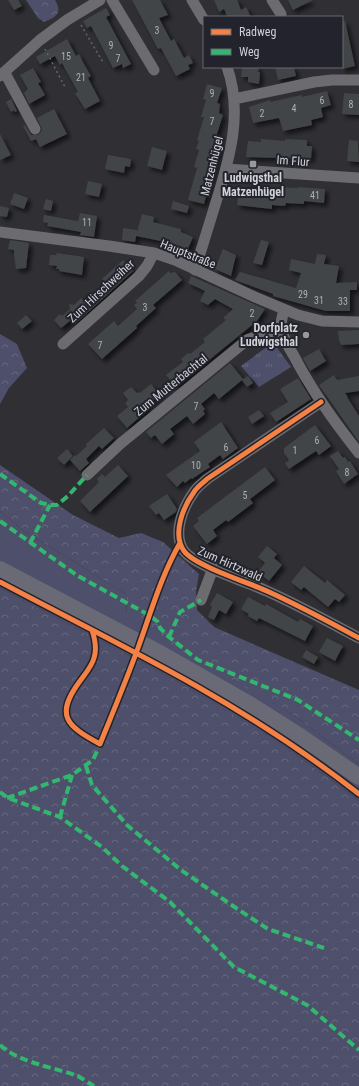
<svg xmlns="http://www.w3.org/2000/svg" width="359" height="1086" viewBox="0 0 359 1086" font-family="'Roboto Condensed',sans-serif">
	<defs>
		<pattern id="forest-crowns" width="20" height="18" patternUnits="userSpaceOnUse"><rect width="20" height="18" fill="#4e4f6b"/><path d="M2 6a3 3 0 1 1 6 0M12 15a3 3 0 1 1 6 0" fill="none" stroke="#66677f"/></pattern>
		<pattern id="park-tufts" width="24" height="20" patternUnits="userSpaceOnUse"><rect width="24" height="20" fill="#4e4f6b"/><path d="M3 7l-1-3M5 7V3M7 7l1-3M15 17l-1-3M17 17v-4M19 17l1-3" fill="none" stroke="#66677f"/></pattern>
		<filter id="shadow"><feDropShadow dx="3.5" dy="3.5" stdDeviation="2" flood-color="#0009"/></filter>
	</defs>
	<rect width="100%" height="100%" fill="#2f2f34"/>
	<path fill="#4e4f6b" d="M0,511L23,530L126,594L127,616L292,714L359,764V801C308,761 251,724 195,692C131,655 65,623 0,588Z"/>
	<path fill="url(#forest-crowns)" d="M26,0H55C63,13 56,17 44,22L38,18Z
		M0,334L17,344L27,368L9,388L0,404Z
		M0,465L73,515L119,538L141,533L163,542L199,574L196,592L197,610L214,627L359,690V764L292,714L163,640L127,616L126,594L23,530L0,511Z
		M0,588C65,623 131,655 195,692C252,724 307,761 359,801V1086H0Z"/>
	<path fill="url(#park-tufts)" d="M275,345L291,367L259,387L241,366L268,346Z"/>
	<path fill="#434546" filter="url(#shadow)" d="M8,0H18L22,6L14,10Z
		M132,0H160L168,15L159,18L171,41L174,39L184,58L189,55L193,63L188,65L190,69L176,76L161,48L158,49Z
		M214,0H237L241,10L246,7L251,17H225L227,16L224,9L219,12Z
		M288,0H313L293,10Z
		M106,8L110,15L106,17L131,64L123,68L122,64L113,68L91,26L87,28L83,21Z
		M342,21H345L355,66L342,69Z
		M67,39L76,56L79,54L84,64L91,76L88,78L100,101L85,109L75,93L78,92L62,63L60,65L55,56L40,64L36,57Z
		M242,67H259L258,72H260L259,84L248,82V77H241Z
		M275,67H294L296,76L278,80Z
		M33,68L41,82L38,83L45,95L29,104L24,93L28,89L20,75Z
		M207,84L222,88L217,103L220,104L219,113L223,115L216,137L219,138L218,144L220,145L204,204L188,200L197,168L194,167L199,150L196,149L199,141L197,140L204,117H201L206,100L203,99Z
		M327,91L331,105L321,108L323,117L311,120L312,125L283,131L279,118L253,123L249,107L270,100V102L302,95V97Z
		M344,93L359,94V115L342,114Z
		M11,99L17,111L15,112L14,110L11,112L6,102Z
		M54,109L67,134L40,147L36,139L31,141L23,126L25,125L31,135H38L41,132L42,129L37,118Z
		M0,134L11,155L0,160Z
		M261,139L285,141V139L307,140V146H312L311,159L246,157L248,141L261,142Z
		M349,140L358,141L359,162L347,161Z
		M152,147L167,151L162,170L147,166Z
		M108,155L131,159L130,167L125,166L124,173L105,169Z
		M88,181L102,184L99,197L85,194Z
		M269,187L298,188V187L325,189L324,203L304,201V204L286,203L285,206L272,205V209L237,205L239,190L262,193V191H268Z
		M14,193L28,198L24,209L10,204Z
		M46,199L53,201L51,211L43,209Z
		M173,201L189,206L187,213L171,209Z
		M0,206L9,208L7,217L0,216Z
		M80,213L97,216L94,237L80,235L81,232L47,226L48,223L43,222L44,215L78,221Z
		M142,214L154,217L153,222L181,229V232L193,237L187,251L166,242L136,236L135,242L122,240L123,228L137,230V232Z
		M10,240L29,243L26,268L16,269L14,255V250L8,249Z
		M261,240L269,242L262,265L253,263Z
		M223,249L236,255L231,276L215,269Z
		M57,253L84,257L82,275L59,271V269H56L57,266L49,265L50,255H56Z
		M317,254L326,255L324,264L339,266L336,283L357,282V290H350V311H326L273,296V294L235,280L240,272L296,288L301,273L289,270L291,259L315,264Z
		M123,260L133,271L75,324L71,320L61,328L54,320L60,314L62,316L70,309L69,304L74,305L81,298L85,302L106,283L102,279Z
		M169,271L170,273L175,272L182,280L153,305L156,308L136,326L137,328L102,359L88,344L114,321L118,326L137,309L134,305L137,303L135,301Z
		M191,276L265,309L257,321L176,387L166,375L183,362L181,359L188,353L190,354L205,342L203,339L226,320L223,318L233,309L215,299L208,305L200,301L205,291L188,283Z
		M26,315L32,321L22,329L17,323Z
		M359,330V344L341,345L339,340L338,331Z
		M319,349L326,361L310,371L303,358Z
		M230,363L243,379L248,376L253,383L247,387L242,380L219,399L214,393L201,404L205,409L203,411L205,414L193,424L187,416L170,429L174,434L162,444L155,435L151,438L146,432Z
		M334,375L337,380L359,376V391L345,393L348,397H347L359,416V442L319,385Z
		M298,378L311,399L276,422L270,413L288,402L280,389Z
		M151,384L160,395L146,407L148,410L127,428L117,416L128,407L125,403L128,400L123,393L131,387L137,393L139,392L140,393Z
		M259,410L264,416L252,424L248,417Z
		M221,422L238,448L223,459L220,455L208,464L210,467L192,479L191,478L185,483L183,481L177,487L166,475L200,451L194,442Z
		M315,425L331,446L319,455L316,451L289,469L285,463L289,460L284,453V448Z
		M104,428L114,438L102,449L99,446L86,459L89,463L80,471L70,460L75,455L76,456L87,446L86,444Z
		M67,449L73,456L64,465L57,458Z
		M338,451L343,458L345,457L348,462L350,461L358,474L344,484L336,471L339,469L330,456Z
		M118,465L128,476L90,512L80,501L99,482L97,479L102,474L105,477Z
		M265,467L275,480L250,499L253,503L228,522L226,520L213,530L217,536L207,544L193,526L199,521L197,518Z
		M167,494L177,509L176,512L164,520L159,513L156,515L149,506Z
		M267,546L277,554L274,558L282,565L269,581L258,572L265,563L258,557Z
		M304,566L325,583L327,580L345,595L339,602L335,599L328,607L304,587L301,590L291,582Z
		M217,593L233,602L226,614L219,610L214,620L208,617L212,607L210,605Z
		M248,597L265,606L266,604L298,622L300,619L313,626L305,641L259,618L257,621L248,616L249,614L241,609Z
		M327,638L343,646L335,661L319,652Z
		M306,650L318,657L314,664L302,657Z"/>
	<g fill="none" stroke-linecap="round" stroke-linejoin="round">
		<path stroke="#656569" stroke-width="1.5" stroke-dasharray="2 3" stroke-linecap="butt" d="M81,25L104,64
			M45,49L66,89"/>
		<path stroke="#6c6c70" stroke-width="11" d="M112,0L154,70
			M192,0L204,20
			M272,0L281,14
			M5,73L35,129
			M0,76L40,40L67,20L100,0
			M234,99L314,82L332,80H359
			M226,169L359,178
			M0,232L109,246L154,253L175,260L255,297L298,315L322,321L359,322
			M195,270C202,247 209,225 216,202C230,158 243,112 227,67
			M284,310C282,317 280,324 282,331C284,340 289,348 294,356C312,391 335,423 359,453
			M63,344L139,276L147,266L154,253
			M321,402L207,479C203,483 197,487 194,492C183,507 172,534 184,551C195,566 250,583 269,592C300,606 329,622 359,638
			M87,475L120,444L247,340L268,332L281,330
			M201,600L213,568"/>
		<path stroke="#6a6a77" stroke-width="16" d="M0,569L158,652L251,705L300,736L359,777"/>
		<path stroke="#33b770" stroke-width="4" stroke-dasharray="8 4" stroke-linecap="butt" d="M0,474L41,503L50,505H57L68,496L87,475
			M0,521L78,576L149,615L158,622L160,628L169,637L198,660L298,700L359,740
			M30,543L50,505
			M169,637L180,612L201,600
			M86,766L92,785L127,825L181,870L233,906L268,929L324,948
			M0,792L8,798L60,817L102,847L122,866L170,902L234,967L307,1005L359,1050
			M7,798L72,775L93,760L101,742
			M60,817L72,775
			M0,1045C20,1063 53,1067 78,1076C83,1079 89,1083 94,1086"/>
		<defs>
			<path id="cycleway" d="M321,402L207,479C203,483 197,487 194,492C183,507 172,534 184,551C195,566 250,583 269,592C300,606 329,622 359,638
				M0,582C66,617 133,650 198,687C254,719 308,754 359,794
				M92,630C95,639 97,649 94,658C92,666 85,674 80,681C54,716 67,726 100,744C113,712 126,681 138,648C151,612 161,576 180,543"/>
		</defs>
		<use href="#cycleway" stroke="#22232c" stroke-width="8"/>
		<use href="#cycleway" stroke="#f48246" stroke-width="5"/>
	</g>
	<g fill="#98989f" stroke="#22232c" stroke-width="1.5">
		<rect x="249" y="160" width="8" height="8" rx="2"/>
		<circle cx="306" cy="335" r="4"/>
	</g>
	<g text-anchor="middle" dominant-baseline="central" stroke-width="4" stroke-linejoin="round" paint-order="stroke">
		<g font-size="10" fill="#aeaeb4">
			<text x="157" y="30">3</text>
			<text x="111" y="45">9</text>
			<text x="66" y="56">15</text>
			<text x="118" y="58">7</text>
			<text x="81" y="77">21</text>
			<text x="212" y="93">9</text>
			<text x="322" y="100">6</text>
			<text x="351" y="104">8</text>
			<text x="294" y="108">4</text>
			<text x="262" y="113">2</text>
			<text x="212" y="121">7</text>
			<text x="315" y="195">41</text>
			<text x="87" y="222">11</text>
			<text x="303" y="294">29</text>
			<text x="319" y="300">31</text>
			<text x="343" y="301">33</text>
			<text x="145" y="307">3</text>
			<text x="252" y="313">2</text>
			<text x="100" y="345">7</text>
			<text x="196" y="406">7</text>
			<text x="317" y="440">6</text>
			<text x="226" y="447">6</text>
			<text x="295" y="450">1</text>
			<text x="196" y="465">10</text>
			<text x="347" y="472">8</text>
			<text x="245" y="495">5</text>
		</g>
		<g font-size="12" fill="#d1d1d8" stroke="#22232c">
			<text transform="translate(293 161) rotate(4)">Im Flur</text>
			<text transform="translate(212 166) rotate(-76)">Matzenhügel</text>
			<text transform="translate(188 254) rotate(22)">Hauptstraße</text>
			<text transform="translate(101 291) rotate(-43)">Zum Hirschweiher</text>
			<text transform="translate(171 385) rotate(-39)">Zum Mutterbachtal</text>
			<text transform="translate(230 564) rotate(24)">Zum Hirtzwald</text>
		</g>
		<g font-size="12" font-weight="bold" fill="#d1d1d8" stroke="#22232c">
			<text x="253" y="178">Ludwigsthal<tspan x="253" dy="14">Matzenhügel</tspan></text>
			<text x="298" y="328" text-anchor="end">Dorfplatz<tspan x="298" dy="14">Ludwigsthal</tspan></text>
		</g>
	</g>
	<rect x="203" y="16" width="140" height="52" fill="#22232c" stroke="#686971"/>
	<rect x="211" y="29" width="20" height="6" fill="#f48246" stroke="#686971"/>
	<text x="239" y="36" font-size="12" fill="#d1d1d8">Radweg</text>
	<rect x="211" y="49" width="20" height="6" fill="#33b770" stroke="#686971"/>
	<text x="239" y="56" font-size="12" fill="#d1d1d8">Weg</text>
</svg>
